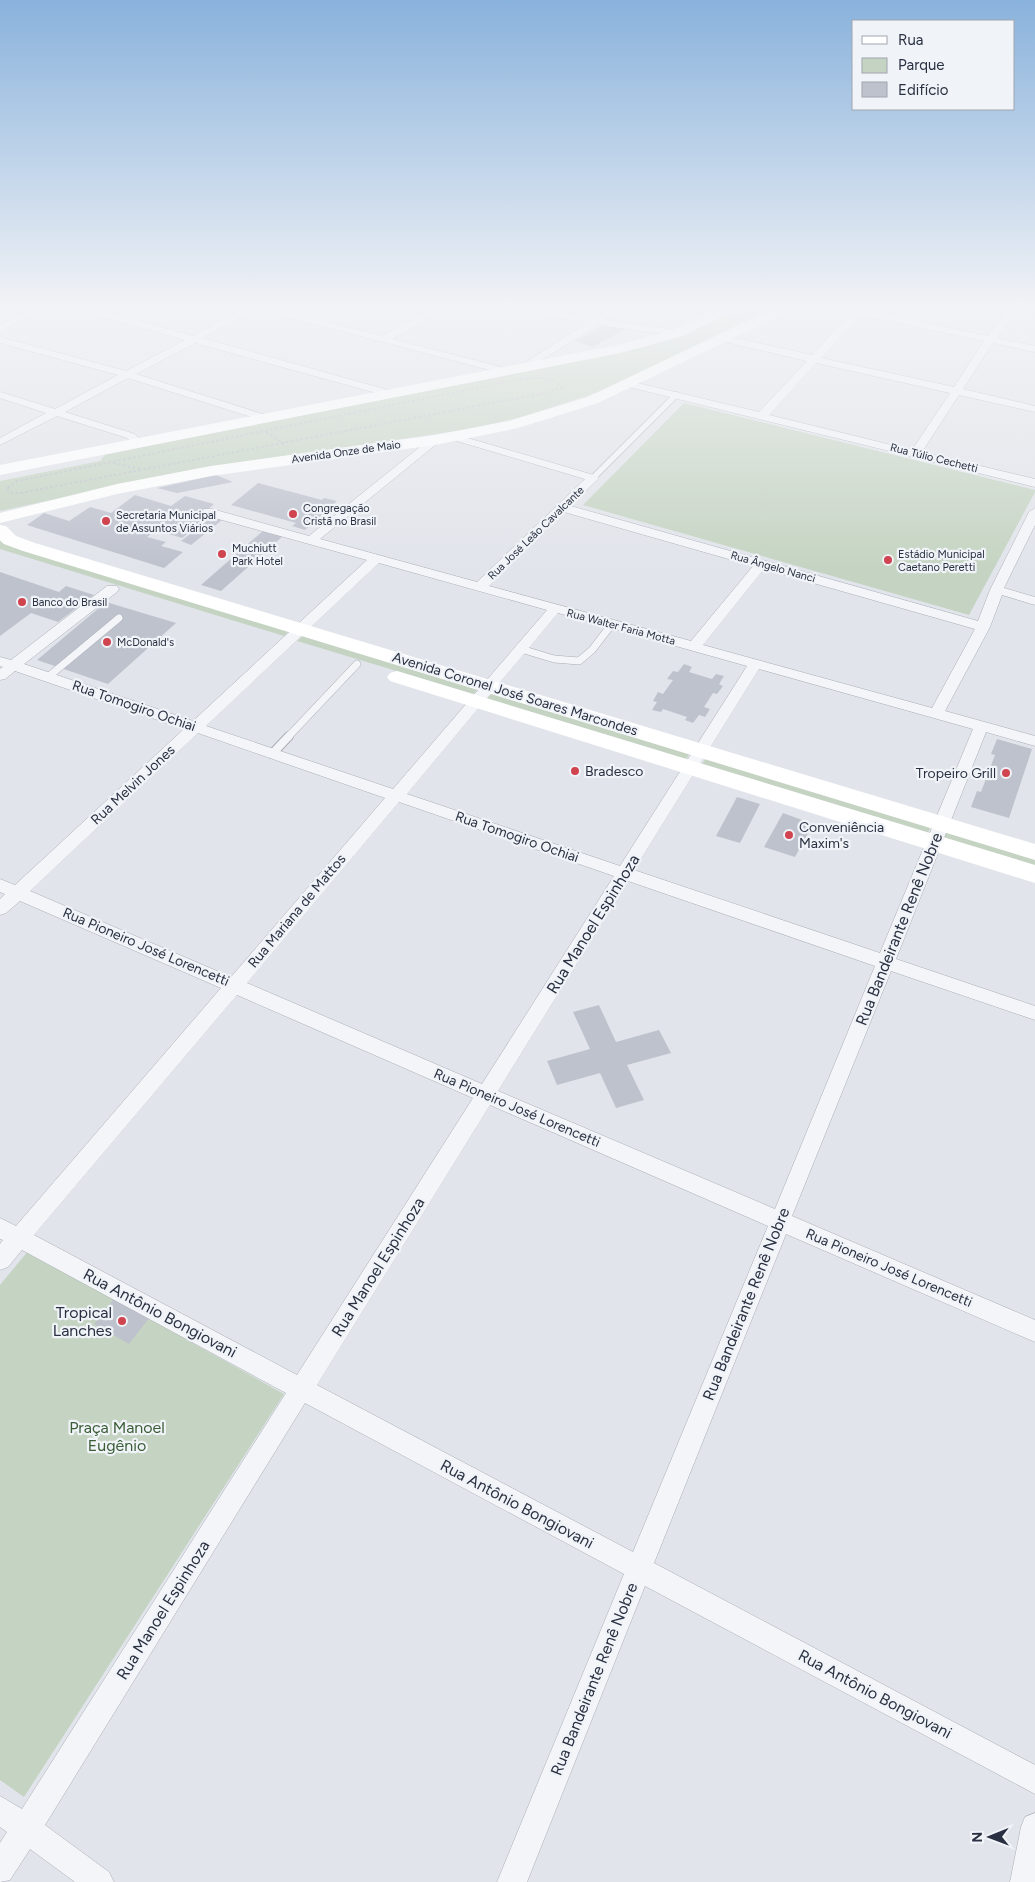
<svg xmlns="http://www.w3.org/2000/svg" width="1035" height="1882" viewBox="0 0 1035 1882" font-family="Figtree,sans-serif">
	<rect width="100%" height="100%" fill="#e1e4ea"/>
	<path fill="#c5d4c2" d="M738,305H783L624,382L587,396L518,418L464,430L200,468L0,511V481L100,461L105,455L685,334Z
		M684,403L1035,490V492L969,615L583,505Z
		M0,541L4,544L289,631L284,636L0,549Z
		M303,635L478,689L473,694L297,641Z
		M492,693L690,753L686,759L487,699Z
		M706,758L931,826L928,833L702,764Z
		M947,831L1035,858V867L944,839Z
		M28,1251L284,1394L24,1797L0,1780V1285Z"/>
	<path fill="#bec2cd" d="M873,305H890L886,310L871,307Z
		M604,325L626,329L592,347L575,341Z
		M216,475L233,482L177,493L157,488Z
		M258,483L322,500L324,498L337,501L305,530L292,526L296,523L231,505Z
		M135,495L171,506L185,496L214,504L202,514L209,516L182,538L156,530L147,537L166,542L161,546L183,552L164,568L27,525L44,513L69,521L90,507L111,513Z
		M212,517L222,520L191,545L181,541Z
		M263,531L283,536L221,591L201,585Z
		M0,572L59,592L66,586L94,595L58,622L31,613L0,636Z
		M106,602L176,623L108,684L37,660Z
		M684,664L692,667L689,672L712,679L716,674L724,676L719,684L723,686L717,694L713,693L704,707L710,709L705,717L699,715L693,723L685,720L687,717L663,709L661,712L652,710L657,702L653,701L658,692L663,694L673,680L667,679L673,671L678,672Z
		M997,739L1032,749L1009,818L971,807L977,791L981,792L995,755L991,754Z
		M737,797L760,804L740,843L716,836Z
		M783,813L813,824L795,857L764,847Z
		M599,1005L616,1042L659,1030L671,1053L627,1065L644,1100L616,1108L600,1073L557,1085L547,1061L590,1049L573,1012Z
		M114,1299L149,1318L129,1344L94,1324Z"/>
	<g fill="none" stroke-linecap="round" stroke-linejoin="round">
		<defs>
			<path id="lane-far2" d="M593,478L676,395"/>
			<path id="lane-far1" d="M521,649L554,659L579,661L592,650L612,624
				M48,677L119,618
				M288,737L357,664"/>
			<path id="lane" d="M272,754L289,736"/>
			<path id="street" d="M40,305H52L0,332V325Z
				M66,305H81L193,336L247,307L246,305H263L382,336L439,305H451L392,339L513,370L514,372L509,375L257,309L202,338L395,392L396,394L395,396H387L195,343L136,374L269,416L270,418L269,420H261L128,378L65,412L135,434L144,443L142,445H134L127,438L57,416L0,445V438L46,413L0,398V392L55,409L118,375L0,343V337L126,371L185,340L68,307Z
				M502,305H522L594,319L616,305H627L605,320L678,330L683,333L678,336L598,325L524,371L519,368L520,366L587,323L507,308Z
				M823,305H841L988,336L1011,305H1021L997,338L1035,346V352L993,343L963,389L1035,406V412L959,395L922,452L1035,479V487L625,386L624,384L629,381L759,412L807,361L721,341L716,338L721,335L812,355L851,313L825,307ZM860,315L984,341L954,387L821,358ZM816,363L950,393L912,450L769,415Z
				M454,434L597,476L599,478L571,506L978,621L990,590L1029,512L1035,508V525L1004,588L1035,597V605L1002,595L990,627L945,711L1035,736V746L986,732L896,959L1035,1006V1020L891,971L792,1216L1035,1320V1342L786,1234L654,1563L1035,1765V1794L645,1586L527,1882H497L624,1574L305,1403L45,1825L109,1872L114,1882H75L30,1849L10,1880L0,1882V1843L7,1832L0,1827V1796L22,1809L286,1393L22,1250L8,1267L0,1270V1244L3,1240L0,1239V1218L16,1226L221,988L20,901L6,913L0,915V899L5,894L0,892V879L15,885L184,729L15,671L5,679L0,680V669L3,667L0,666V657L11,660L107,586H117L119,589L117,592L24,664L193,721L367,560L204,515L202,512L204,509H212L309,536L431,438H439L441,440L439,442L320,539L477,582L585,479L450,439L448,437ZM564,512L753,566L691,641L489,586ZM379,563L547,610L393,789L206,726ZM764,569L975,629L932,708L703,645ZM558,613L747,666L620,866L407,794ZM759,669L973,729L880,953L634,870ZM198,733L385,798L231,977L30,891ZM399,802L614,876L482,1084L247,983ZM628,881L875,966L775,1209L498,1091ZM237,995L473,1098L297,1375L34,1235ZM490,1105L768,1226L633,1552L317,1385Z
				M1035,1813V1882H1010L1021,1827L1025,1817Z"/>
		</defs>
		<use href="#lane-far2" stroke="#aaaeb7" stroke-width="7"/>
		<use href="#lane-far1" stroke="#aaaeb7" stroke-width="8"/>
		<use href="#lane" stroke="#aaaeb7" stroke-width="10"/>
		<use href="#street" stroke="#aaaeb7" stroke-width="1"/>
		<path stroke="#bec2c8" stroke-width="2" stroke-dasharray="2.5 2.5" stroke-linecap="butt" d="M539,378L555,381L562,387L550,392L20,493H13L6,489L17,481L521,379Z
			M266,432L284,444
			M113,463L141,469"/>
		<use href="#lane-far2" stroke="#f3f5f8" stroke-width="5.5"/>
		<use href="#lane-far1" stroke="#f3f5f8" stroke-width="7"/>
		<use href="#lane" stroke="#f3f5f8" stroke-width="8"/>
		<use href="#street" fill="#f3f5f8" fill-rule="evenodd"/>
		<path fill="#fff" fill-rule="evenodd" d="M723,305H740L738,308L683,336L620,353L0,475V465L618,345L673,330Z
			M780,305H798L796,308L598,403L518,428L435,445L211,476L117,494L0,523V513L117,484L211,466L435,435L509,421L588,397Z
			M0,525L6,526L16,536L35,543L1035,844V860L23,551L4,544L0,540Z
			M397,671L1035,865V883L390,681L387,677L390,673Z"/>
	</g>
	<linearGradient id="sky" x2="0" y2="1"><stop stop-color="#89b2dc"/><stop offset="0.54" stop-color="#f2f3f6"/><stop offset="1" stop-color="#f2f3f6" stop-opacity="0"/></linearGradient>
	<rect width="1035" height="568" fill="url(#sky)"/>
	<g fill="#d0444f" stroke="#f0f3f7" stroke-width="2">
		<circle cx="293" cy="514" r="5"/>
		<circle cx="106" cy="521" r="5"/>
		<circle cx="222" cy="554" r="5"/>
		<circle cx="888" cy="560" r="5"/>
		<circle cx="22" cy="602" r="5"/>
		<circle cx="107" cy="642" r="5"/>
		<circle cx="575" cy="771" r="5"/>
		<circle cx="1006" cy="773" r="5"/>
		<circle cx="789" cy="835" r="5"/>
		<circle cx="122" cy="1321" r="5"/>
	</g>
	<g text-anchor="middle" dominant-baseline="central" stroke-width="4.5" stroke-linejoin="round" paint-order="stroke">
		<g font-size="11" fill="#293041" stroke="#f0f3f7">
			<text transform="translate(346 452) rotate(-8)">Avenida Onze de Maio</text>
			<text transform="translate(934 458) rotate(14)">Rua Túlio Cechetti</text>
			<text transform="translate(536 533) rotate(-44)">Rua José Leão Cavalcante</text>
			<text transform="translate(773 567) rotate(16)">Rua Ângelo Nanci</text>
			<text transform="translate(621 627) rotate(15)">Rua Walter Faria Motta</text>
		</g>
		<g font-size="11" fill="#293041" stroke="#f0f3f7" text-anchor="start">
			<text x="303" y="508">Congregação<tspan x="303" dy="13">Cristã no Brasil</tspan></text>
			<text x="116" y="515">Secretaria Municipal<tspan x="116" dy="13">de Assuntos Viários</tspan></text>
			<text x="232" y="548">Muchiutt<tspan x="232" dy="13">Park Hotel</tspan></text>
			<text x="898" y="554">Estádio Municipal<tspan x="898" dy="13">Caetano Peretti</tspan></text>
			<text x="32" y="602">Banco do Brasil</text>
			<text x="117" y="642">McDonald's</text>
		</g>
		<g font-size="14" fill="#293041" stroke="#f0f3f7">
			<text transform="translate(515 694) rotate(17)">Avenida Coronel José Soares Marcondes</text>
			<text transform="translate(134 706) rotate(19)">Rua Tomogiro Ochiai</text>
			<text transform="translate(133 785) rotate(-43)">Rua Melvin Jones</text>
			<text transform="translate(517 837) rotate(19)">Rua Tomogiro Ochiai</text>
			<text transform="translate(297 911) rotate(-50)">Rua Mariana de Mattos</text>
			<text transform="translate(146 947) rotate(23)">Rua Pioneiro José Lorencetti</text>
			<text transform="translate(517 1108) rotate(23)">Rua Pioneiro José Lorencetti</text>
			<text transform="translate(889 1268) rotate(23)">Rua Pioneiro José Lorencetti</text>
		</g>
		<g font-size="14" fill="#293041" stroke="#f0f3f7" text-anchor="start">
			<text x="585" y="771">Bradesco</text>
			<text x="996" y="773" text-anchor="end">Tropeiro Grill</text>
			<text x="799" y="827">Conveniência<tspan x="799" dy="16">Maxim's</tspan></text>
		</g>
		<g font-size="16" fill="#293041" stroke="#f0f3f7">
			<text transform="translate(593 924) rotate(-58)">Rua Manoel Espinhoza</text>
			<text transform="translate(899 929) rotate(-68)">Rua Bandeirante Renê Nobre</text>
			<text transform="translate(378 1267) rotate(-58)">Rua Manoel Espinhoza</text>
			<text transform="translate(746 1304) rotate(-68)">Rua Bandeirante Renê Nobre</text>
			<text transform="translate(160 1313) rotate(28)">Rua Antônio Bongiovani</text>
			<text transform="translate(517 1504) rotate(28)">Rua Antônio Bongiovani</text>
			<text transform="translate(163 1610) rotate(-58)">Rua Manoel Espinhoza</text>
			<text transform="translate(594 1679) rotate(-68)">Rua Bandeirante Renê Nobre</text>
			<text transform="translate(875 1694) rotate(28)">Rua Antônio Bongiovani</text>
		</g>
		<g font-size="16" fill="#293041" stroke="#f0f3f7" text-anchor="end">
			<text x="112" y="1312">Tropical<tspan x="112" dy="18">Lanches</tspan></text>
		</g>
		<g font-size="16" fill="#3a5d36" stroke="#f0f3f7">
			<text x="117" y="1427">Praça Manoel<tspan x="117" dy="18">Eugênio</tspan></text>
		</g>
	</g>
	<rect x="852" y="20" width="162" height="90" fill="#f0f3f7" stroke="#a0a5ae"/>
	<rect x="862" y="36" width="25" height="8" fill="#ffffff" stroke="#a0a5ae"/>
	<text x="898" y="45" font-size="15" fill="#293041">Rua</text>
	<rect x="862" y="58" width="25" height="15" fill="#c5d4c2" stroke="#a0a5ae"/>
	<text x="898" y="70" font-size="15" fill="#293041">Parque</text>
	<rect x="862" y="82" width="25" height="15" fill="#bec2cd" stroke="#a0a5ae"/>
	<text x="898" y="95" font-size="15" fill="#293041">Edifício</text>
	<g transform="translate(990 1837) rotate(269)" stroke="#f0f3f7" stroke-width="4" paint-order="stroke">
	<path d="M0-4L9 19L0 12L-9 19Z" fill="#293041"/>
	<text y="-8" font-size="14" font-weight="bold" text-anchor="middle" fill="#293041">N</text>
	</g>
</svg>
